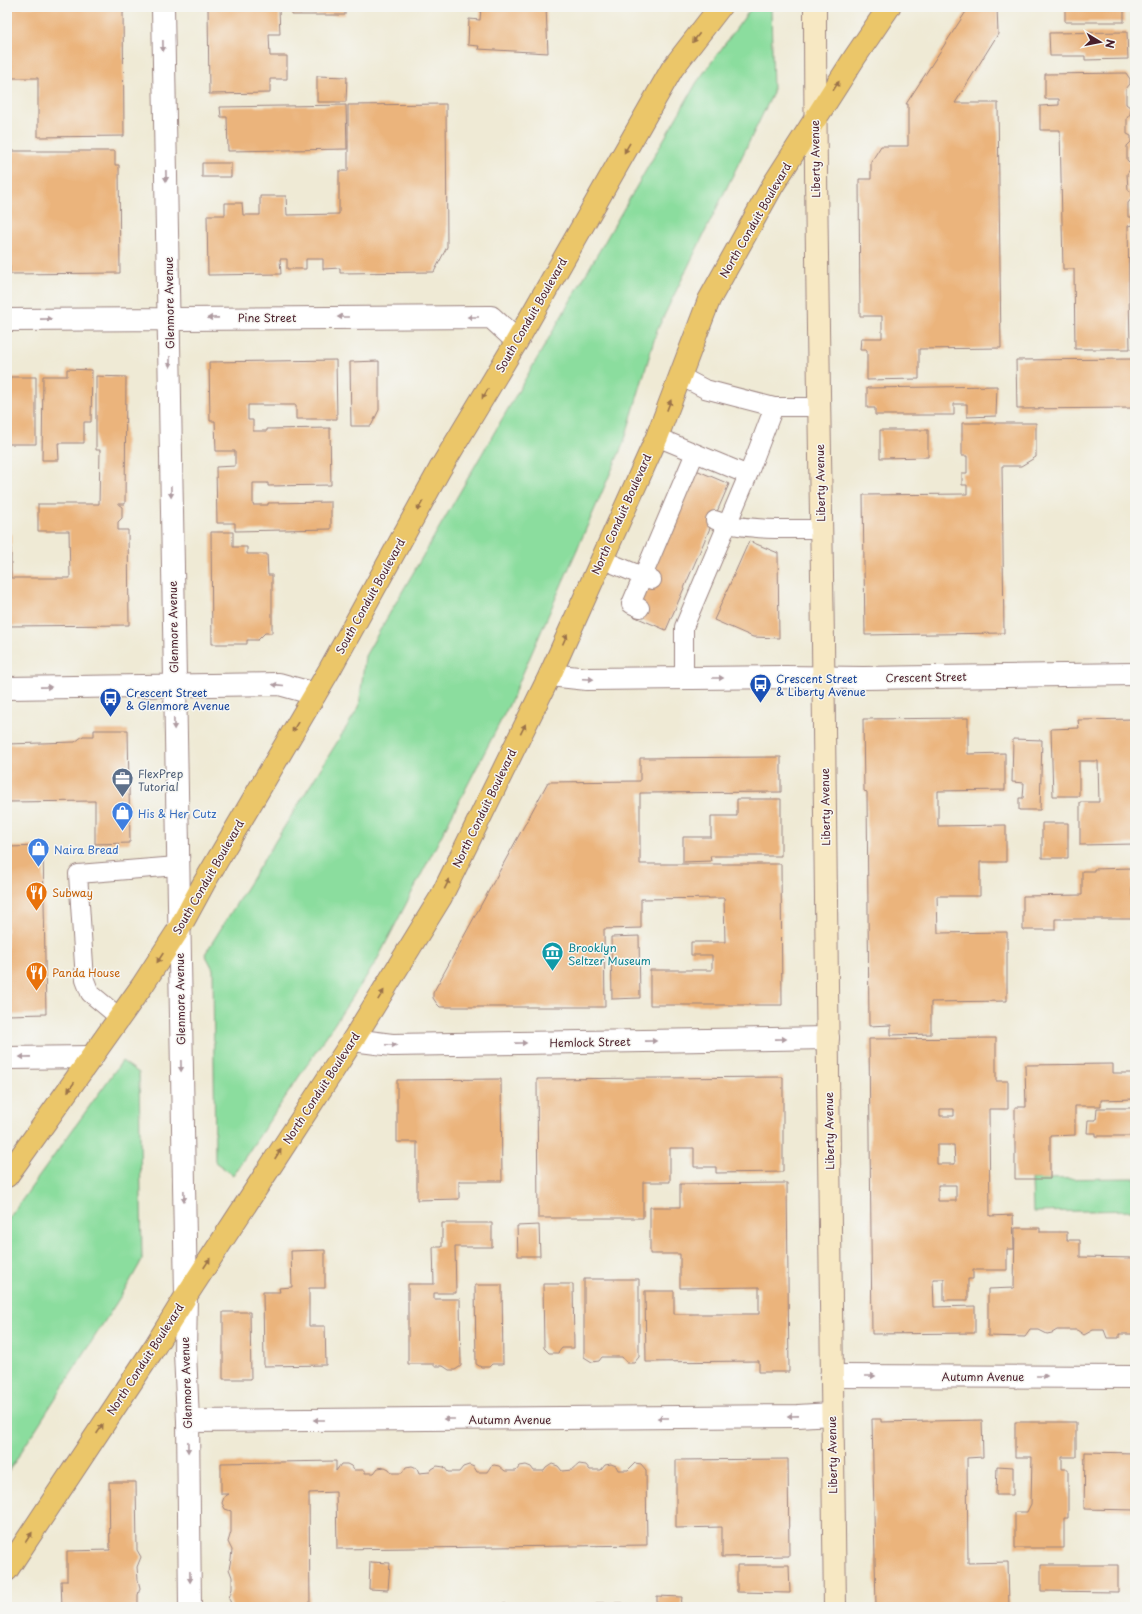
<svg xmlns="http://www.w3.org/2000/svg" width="1142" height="1614" viewBox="0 0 1142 1614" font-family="'Playpen Sans',sans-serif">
	<rect width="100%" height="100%" fill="#f6f6f2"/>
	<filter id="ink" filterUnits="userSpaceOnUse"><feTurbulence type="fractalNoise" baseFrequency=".025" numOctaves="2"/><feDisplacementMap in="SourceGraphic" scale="8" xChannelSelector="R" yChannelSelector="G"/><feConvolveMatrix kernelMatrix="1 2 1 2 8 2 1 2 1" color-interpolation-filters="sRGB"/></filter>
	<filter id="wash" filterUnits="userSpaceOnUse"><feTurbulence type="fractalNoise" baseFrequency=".012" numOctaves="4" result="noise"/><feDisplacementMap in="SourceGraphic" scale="16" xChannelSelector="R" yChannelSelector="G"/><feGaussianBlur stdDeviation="0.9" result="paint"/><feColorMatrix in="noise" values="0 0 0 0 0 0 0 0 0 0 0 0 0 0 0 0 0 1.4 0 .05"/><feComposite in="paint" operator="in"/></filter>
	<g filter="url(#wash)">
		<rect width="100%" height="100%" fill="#efead5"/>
		<path fill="#8bdd9e" stroke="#6a7e64" d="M752,7H771L773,93L657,330L624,442L509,705L376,962L233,1175L215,1162L213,969L205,954L359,707L365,656L697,82Z
			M122,1061L139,1073L142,1260L129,1283L7,1474V1221Z
			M1135,1178V1210L1033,1212L1032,1179Z"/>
		<g id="blocks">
			<path fill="#ebb47c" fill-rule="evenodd" d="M7,7H123L124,136L38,137V78H7Z
				M208,7H269V10L279,9L280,34H269L270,56H287V79H270V93L209,94Z
				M292,7H345V15H292Z
				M481,7H546L548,53L478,49L479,46L468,45L469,19L480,20Z
				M969,7H997L998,34L955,103H998L1001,348L919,349V379L867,380V350H860L861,338H882V316H860L859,179H871V162L881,146H908V104H906Z
				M1065,7H1124V22H1065Z
				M1127,32L1128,59L1085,60V56H1050L1049,33Z
				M1126,73L1130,79V84L1126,89V104L1131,108L1130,114L1127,118V134L1131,136V142L1127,146V160L1131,164V168L1127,174L1128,190L1132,192V198L1128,203V217H1132V225L1128,226L1130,349H1075L1074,269H1063L1060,130H1040V106L1059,105V99H1045V74Z
				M317,76L347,77L346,102H317Z
				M446,104L447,247L434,272L340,273V268L323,269V259H306V269H287V259H280L281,274L208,275L207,215H225V203H242L243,215H260V196H286L287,215L339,214V171H348V105Z
				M346,105L347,149L228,151L227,117H221L220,107Z
				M7,151H115V165H119L120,273L10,274V266H7Z
				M202,163H231V177H202Z
				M1135,359V408L1017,409L1016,360Z
				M336,360L337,419H296V405H248V420H253V431H267V429L330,428L331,485L268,486V483H253V505H268V503L331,502V529L235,531V523H217L216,467L235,466V451H216L215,421H210L209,362Z
				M379,361V410L371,426H351L350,362Z
				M67,369L92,370L91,422H84V443H58L59,460H42L43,376H67Z
				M96,376L126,377L125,504H118L122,507V518L118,522V530H128L129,625L7,626V534H11V578H70L69,531H38V504H99L100,450H96Z
				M10,377H36V444H7V381H10Z
				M997,386L996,416L967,417V404H954V415H875V408H867V388Z
				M962,423H1036V457L1021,466H1002L1004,633L865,635L863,495L967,494V485H962V473H967V456H962Z
				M880,430H928V457L880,458Z
				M696,470L729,484L666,630L633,616Z
				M211,532H233V547H247V554H267L268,575H272V633H265L258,640H247V644H212Z
				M749,541L778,553L779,638L753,637L714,620Z
				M968,718V754L1005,753V790L938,791V826L1006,825V862H980V896H937L938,933L1007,932V1001L931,1002V1034L891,1035V1025L869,1026L867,792L864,791L863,719Z
				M1135,719V844L1080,845V802H1099L1098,761H1079V796H1053L1051,729L1079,728L1078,720Z
				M94,730H128L130,843L95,844V801L7,802V744L75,742L83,736H94Z
				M1013,739L1042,740L1040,810H1019V798H1023L1024,783L1012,782Z
				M781,757V792L640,793V864H781L782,1005H650V970H712V955H691V942H725L724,898L641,899V928L604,929L605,1007H440L437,1004L433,998V993L548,782L640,781V758Z
				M737,799H781V856H710L711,861L683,862V837H711V816H737Z
				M1042,823H1068V858H1042Z
				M43,846L46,1014L7,1015V847Z
				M1132,868V895H1135V919H1055V930H1023V896L1082,895V871H1094V869Z
				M639,936L640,998L612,999L611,937Z
				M996,1038V1081H1008V1109H989L990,1216L1013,1215L1014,1249H1007V1270H973V1279H968V1300H944V1279H933L934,1307L975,1306V1333L872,1334L869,1039ZM940,1109H954V1116H940ZM937,1145H954L955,1164H937ZM938,1185H956V1201H938Z
				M1113,1064V1073H1135V1099L1101,1100V1106H1075V1135L1050,1136V1179H1015V1107H1026L1025,1065Z
				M783,1077V1172L716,1173V1167H694V1148H670V1182H643V1218H538L537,1079Z
				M501,1079L502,1181H459V1199L417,1200V1142H397V1080Z
				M1097,1108H1135V1136H1096V1133H1087L1088,1120H1096Z
				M787,1183L789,1372H759V1361L646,1362L645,1291H674V1314H759V1287L680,1288V1254H650V1207H680V1184Z
				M442,1223H492V1247H455L456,1293H434V1299H460L461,1366L455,1370H449L443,1366H434V1364H408V1284H434L433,1247H442Z
				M539,1225L540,1256H518L517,1226Z
				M1015,1228H1040V1232H1067V1240H1080V1257L1135,1258V1334H1119V1338H1107L1104,1330H1093L1084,1335L1077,1330H1057L1052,1333L1047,1334L1039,1330H1030L1025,1337L988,1336V1289L1014,1288Z
				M325,1250V1288H309V1326H325L326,1365L264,1366L263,1292H280L279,1288L292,1287L291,1251Z
				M584,1279H639V1357L634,1363H627L622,1357H602L599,1361L592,1362L584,1357Z
				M543,1284H573L574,1348H562L558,1353H549L544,1348Z
				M475,1285H502L503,1364H492L489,1367H481L476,1364Z
				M223,1312H250L251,1379H223Z
				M872,1419H881V1422L982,1420L983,1457L967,1458L968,1563L1008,1562L1009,1607H876Z
				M1015,1422H1076V1457H1062V1469H1068V1518H1064V1548H1015V1512H1027L1031,1504L1032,1457H1015Z
				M1085,1452L1135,1453V1510L1084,1509Z
				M788,1459L789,1556L722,1557V1527L676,1528V1460Z
				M336,1461V1471L341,1464H347L351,1466L354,1470H365V1473H374L378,1468L385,1467L389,1469L392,1473H402L406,1467L412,1466L417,1468L419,1473L430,1472L432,1469L437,1466L444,1467L448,1472H459L463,1467L469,1465L474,1467L477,1472H487L491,1466L494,1465L499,1466L505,1471H516L520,1466L526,1465L531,1467L534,1471H544L546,1468L552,1464L558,1466L562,1471L572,1470L579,1464L586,1465L590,1470H601L605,1465L611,1464L616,1466L618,1470H628L635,1463L641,1464L646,1470L647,1545L337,1549L336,1492L309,1493L310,1607H232L229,1598L232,1589V1577L229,1569L231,1559L232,1550L228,1542L231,1532V1511L225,1509L222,1503L224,1497L229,1494H221V1463Z
				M997,1466L1013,1467V1495H996Z
				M109,1482H136L137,1550L141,1557L137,1567L138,1580L140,1588L138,1595V1607H62L61,1581H67V1551L110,1550Z
				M370,1562L390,1563L388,1590L369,1589Z
				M737,1565H789L790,1593L737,1592Z
				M1041,1565H1118V1592L1041,1591Z
				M657,1596L682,1597L681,1607H657Z
				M597,1603H623V1607H596Z
				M506,1604V1607H480V1605Z"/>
		</g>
	</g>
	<g filter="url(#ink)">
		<use href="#blocks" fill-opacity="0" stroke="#9c8480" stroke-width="1"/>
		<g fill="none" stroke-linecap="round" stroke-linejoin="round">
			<defs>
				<path id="lane" d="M680,376L705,389L774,407
					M657,437L748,475L684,627V678
					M748,475L774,407H818
					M715,520C742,531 791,529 821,529
					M601,559L652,580
					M640,608L631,604L695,453
					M120,1018L90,993L85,980L78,874L177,866"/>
				<path id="street" d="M163,7L186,1296L185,1352L188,1421L190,1607
					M7,320L491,317L517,341
					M550,675L587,679L785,677L863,678L1135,674
					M7,688L279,684L315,694
					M353,1040L392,1045L828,1038
					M7,1058L92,1057
					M831,1376L1135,1377
					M188,1421L798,1416L831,1414"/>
				<path id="secondary" d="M815,7C815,219 820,430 823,642C828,964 829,1285 835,1607"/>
				<path id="primary" d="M7,1176L142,986L179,929L204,883L330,669L440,469L517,341L672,69L720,7
					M7,1570L154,1348L186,1296L353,1040L441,897L550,675L657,437L709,300L773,185L855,57L889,7"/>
			</defs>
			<use href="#lane" stroke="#9c8480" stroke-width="20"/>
			<use href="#street" stroke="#9c8480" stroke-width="24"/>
			<use href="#secondary" stroke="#9c8480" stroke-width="24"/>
			<use href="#primary" stroke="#9c8480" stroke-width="24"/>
			<use href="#lane" stroke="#fff" stroke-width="18"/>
			<use href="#street" stroke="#fff" stroke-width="22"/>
			<use href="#secondary" stroke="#f7e8c3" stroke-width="22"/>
			<use href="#primary" stroke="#ebc669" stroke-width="22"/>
		</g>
		<defs><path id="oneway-solid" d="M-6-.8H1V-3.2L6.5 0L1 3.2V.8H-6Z"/></defs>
		<g fill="#9a724a">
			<use href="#oneway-solid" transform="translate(696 38) rotate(127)"/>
			<use href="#oneway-solid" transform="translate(836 86) rotate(-57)"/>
			<use href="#oneway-solid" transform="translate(627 148) rotate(120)"/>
			<use href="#oneway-solid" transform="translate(485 394) rotate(121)"/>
			<use href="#oneway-solid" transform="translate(669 405) rotate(-69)"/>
			<use href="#oneway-solid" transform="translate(420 506) rotate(119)"/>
			<use href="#oneway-solid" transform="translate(565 639) rotate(-66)"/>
			<use href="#oneway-solid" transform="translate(295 727) rotate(121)"/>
			<use href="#oneway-solid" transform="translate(523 729) rotate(-64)"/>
			<use href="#oneway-solid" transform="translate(447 884) rotate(-64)"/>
			<use href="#oneway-solid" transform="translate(160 958) rotate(123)"/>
			<use href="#oneway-solid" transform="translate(381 995) rotate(-58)"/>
			<use href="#oneway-solid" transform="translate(71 1087) rotate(126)"/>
			<use href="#oneway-solid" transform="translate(278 1154) rotate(-57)"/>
			<use href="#oneway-solid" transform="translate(207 1263) rotate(-57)"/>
			<use href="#oneway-solid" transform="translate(100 1429) rotate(-56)"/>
			<use href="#oneway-solid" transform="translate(29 1537) rotate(-56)"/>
		</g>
		<g fill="#ae9aa0">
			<use href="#oneway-solid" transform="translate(163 46) rotate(89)"/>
			<use href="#oneway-solid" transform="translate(166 176) rotate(89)"/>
			<use href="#oneway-solid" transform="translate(343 317) rotate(180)"/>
			<use href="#oneway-solid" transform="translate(473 317) rotate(180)"/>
			<use href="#oneway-solid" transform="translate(213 318) rotate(179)"/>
			<use href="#oneway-solid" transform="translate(46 319) rotate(-1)"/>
			<use href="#oneway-solid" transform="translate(170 362) rotate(89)"/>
			<use href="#oneway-solid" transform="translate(171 492) rotate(89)"/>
			<use href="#oneway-solid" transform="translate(718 678)"/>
			<use href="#oneway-solid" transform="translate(588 679) rotate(2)"/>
			<use href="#oneway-solid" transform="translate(278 685) rotate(-175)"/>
			<use href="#oneway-solid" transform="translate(46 687) rotate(-1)"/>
			<use href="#oneway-solid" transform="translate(174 724) rotate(89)"/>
			<use href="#oneway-solid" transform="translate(781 1039) rotate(-1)"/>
			<use href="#oneway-solid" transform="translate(651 1041) rotate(-1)"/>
			<use href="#oneway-solid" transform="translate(521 1043) rotate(-1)"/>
			<use href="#oneway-solid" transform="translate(391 1045) rotate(3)"/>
			<use href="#oneway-solid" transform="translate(25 1057) rotate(179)"/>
			<use href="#oneway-solid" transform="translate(181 1066) rotate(89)"/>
			<use href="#oneway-solid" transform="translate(184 1196) rotate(89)"/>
			<use href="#oneway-solid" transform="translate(870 1376)"/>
			<use href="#oneway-solid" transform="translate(1042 1376)"/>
			<use href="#oneway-solid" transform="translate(793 1416) rotate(179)"/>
			<use href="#oneway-solid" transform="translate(663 1418) rotate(180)"/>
			<use href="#oneway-solid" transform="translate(449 1419) rotate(180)"/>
			<use href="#oneway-solid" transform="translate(319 1420) rotate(180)"/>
			<use href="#oneway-solid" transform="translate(188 1447) rotate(89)"/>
			<use href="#oneway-solid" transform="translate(190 1577) rotate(89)"/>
		</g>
	</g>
	<defs>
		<symbol id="bus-pin" viewBox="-11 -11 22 30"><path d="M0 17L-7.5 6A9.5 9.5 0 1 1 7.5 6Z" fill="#1a4fb4" stroke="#f6f6f2"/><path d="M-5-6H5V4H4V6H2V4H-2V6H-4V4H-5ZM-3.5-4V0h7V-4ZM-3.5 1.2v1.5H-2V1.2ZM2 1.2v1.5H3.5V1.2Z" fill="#fff"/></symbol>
		<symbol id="office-pin" viewBox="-11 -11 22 30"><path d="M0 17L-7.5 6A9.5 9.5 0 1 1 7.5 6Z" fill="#5c6f8a" stroke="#f6f6f2"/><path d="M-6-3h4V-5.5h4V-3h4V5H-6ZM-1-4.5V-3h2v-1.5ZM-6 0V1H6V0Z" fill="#fff"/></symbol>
		<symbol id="shop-pin" viewBox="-11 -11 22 30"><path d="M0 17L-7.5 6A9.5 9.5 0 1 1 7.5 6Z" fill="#3f7fe0" stroke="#f6f6f2"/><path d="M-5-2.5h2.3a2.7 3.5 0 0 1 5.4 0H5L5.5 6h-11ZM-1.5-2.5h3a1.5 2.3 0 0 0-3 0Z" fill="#fff"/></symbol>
		<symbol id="restaurant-pin" viewBox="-11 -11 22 30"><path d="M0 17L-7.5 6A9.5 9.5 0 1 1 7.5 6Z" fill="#e8710a" stroke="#f6f6f2"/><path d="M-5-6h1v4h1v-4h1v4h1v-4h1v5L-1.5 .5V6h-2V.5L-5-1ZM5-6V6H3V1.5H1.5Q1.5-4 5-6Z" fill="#fff"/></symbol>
		<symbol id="museum-pin" viewBox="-11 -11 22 30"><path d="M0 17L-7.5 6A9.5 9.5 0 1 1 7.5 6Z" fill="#0f9aa8" stroke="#f6f6f2"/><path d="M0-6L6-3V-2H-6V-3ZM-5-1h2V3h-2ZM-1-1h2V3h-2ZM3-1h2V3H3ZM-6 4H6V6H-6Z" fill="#fff"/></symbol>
	</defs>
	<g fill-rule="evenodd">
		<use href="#bus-pin" x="748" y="672" width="25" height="34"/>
		<use href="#bus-pin" x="98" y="686" width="25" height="34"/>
		<use href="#office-pin" x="110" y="766" width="25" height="34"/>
		<use href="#shop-pin" x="110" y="800" width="25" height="34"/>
		<use href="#shop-pin" x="26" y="836" width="25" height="34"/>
		<use href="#restaurant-pin" x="24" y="880" width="25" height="34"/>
		<use href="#museum-pin" x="540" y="940" width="25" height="34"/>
		<use href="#restaurant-pin" x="24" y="960" width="25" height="34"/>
	</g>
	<g text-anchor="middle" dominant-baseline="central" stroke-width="3" stroke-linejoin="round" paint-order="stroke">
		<g font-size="11" fill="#4a1f2b" stroke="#f6f6f2">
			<text transform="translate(815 159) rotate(-91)">Liberty Avenue</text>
			<text transform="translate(755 220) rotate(-60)">North Conduit Boulevard</text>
			<text transform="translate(169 303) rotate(-91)">Glenmore Avenue</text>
			<text transform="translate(531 315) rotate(-60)">South Conduit Boulevard</text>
			<text x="267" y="317">Pine Street</text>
			<text transform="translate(820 483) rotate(-91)">Liberty Avenue</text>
			<text transform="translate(621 514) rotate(-66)">North Conduit Boulevard</text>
			<text transform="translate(370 596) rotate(-61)">South Conduit Boulevard</text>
			<text transform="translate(173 627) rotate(-91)">Glenmore Avenue</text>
			<text transform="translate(926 677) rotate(-1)">Crescent Street</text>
			<text transform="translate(825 807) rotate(-91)">Liberty Avenue</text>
			<text transform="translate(484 808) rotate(-64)">North Conduit Boulevard</text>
			<text transform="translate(208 877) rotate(-60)">South Conduit Boulevard</text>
			<text transform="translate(180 999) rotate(-91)">Glenmore Avenue</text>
			<text transform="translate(590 1042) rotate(-1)">Hemlock Street</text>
			<text transform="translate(321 1088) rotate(-57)">North Conduit Boulevard</text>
			<text transform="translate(829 1131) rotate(-91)">Liberty Avenue</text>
			<text transform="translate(145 1359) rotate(-57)">North Conduit Boulevard</text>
			<text x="983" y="1376">Autumn Avenue</text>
			<text transform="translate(186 1383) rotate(-92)">Glenmore Avenue</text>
			<text x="510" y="1419">Autumn Avenue</text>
			<text transform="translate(832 1455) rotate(-91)">Liberty Avenue</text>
		</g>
		<g font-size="11" fill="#164399" stroke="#f6f6f2" text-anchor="start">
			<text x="776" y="678">Crescent Street<tspan x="776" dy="13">&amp; Liberty Avenue</tspan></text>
			<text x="126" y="692">Crescent Street<tspan x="126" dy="13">&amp; Glenmore Avenue</tspan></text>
		</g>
		<g font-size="11" fill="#4e5e75" stroke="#f6f6f2" text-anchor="start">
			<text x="138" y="773">FlexPrep<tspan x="138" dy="13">Tutorial</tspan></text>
		</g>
		<g font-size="11" fill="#366cbe" stroke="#f6f6f2" text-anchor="start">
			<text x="138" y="813">His &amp; Her Cutz</text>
			<text x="54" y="849">Naira Bread</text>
		</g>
		<g font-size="11" fill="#c56008" stroke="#f6f6f2" text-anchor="start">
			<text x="52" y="892">Subway</text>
			<text x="52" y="972">Panda House</text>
		</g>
		<g font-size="11" fill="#0d838f" stroke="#f6f6f2" text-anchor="start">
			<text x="568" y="947">Brooklyn<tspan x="568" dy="13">Seltzer Museum</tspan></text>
		</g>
	</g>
	<rect width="1142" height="1614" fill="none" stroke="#f6f6f2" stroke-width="24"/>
	<g transform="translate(1100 42) rotate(100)" stroke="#f6f6f2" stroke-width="3" paint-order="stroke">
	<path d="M0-3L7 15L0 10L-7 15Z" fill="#4a1f2b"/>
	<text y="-6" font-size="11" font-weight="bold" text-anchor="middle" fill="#4a1f2b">N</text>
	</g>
</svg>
